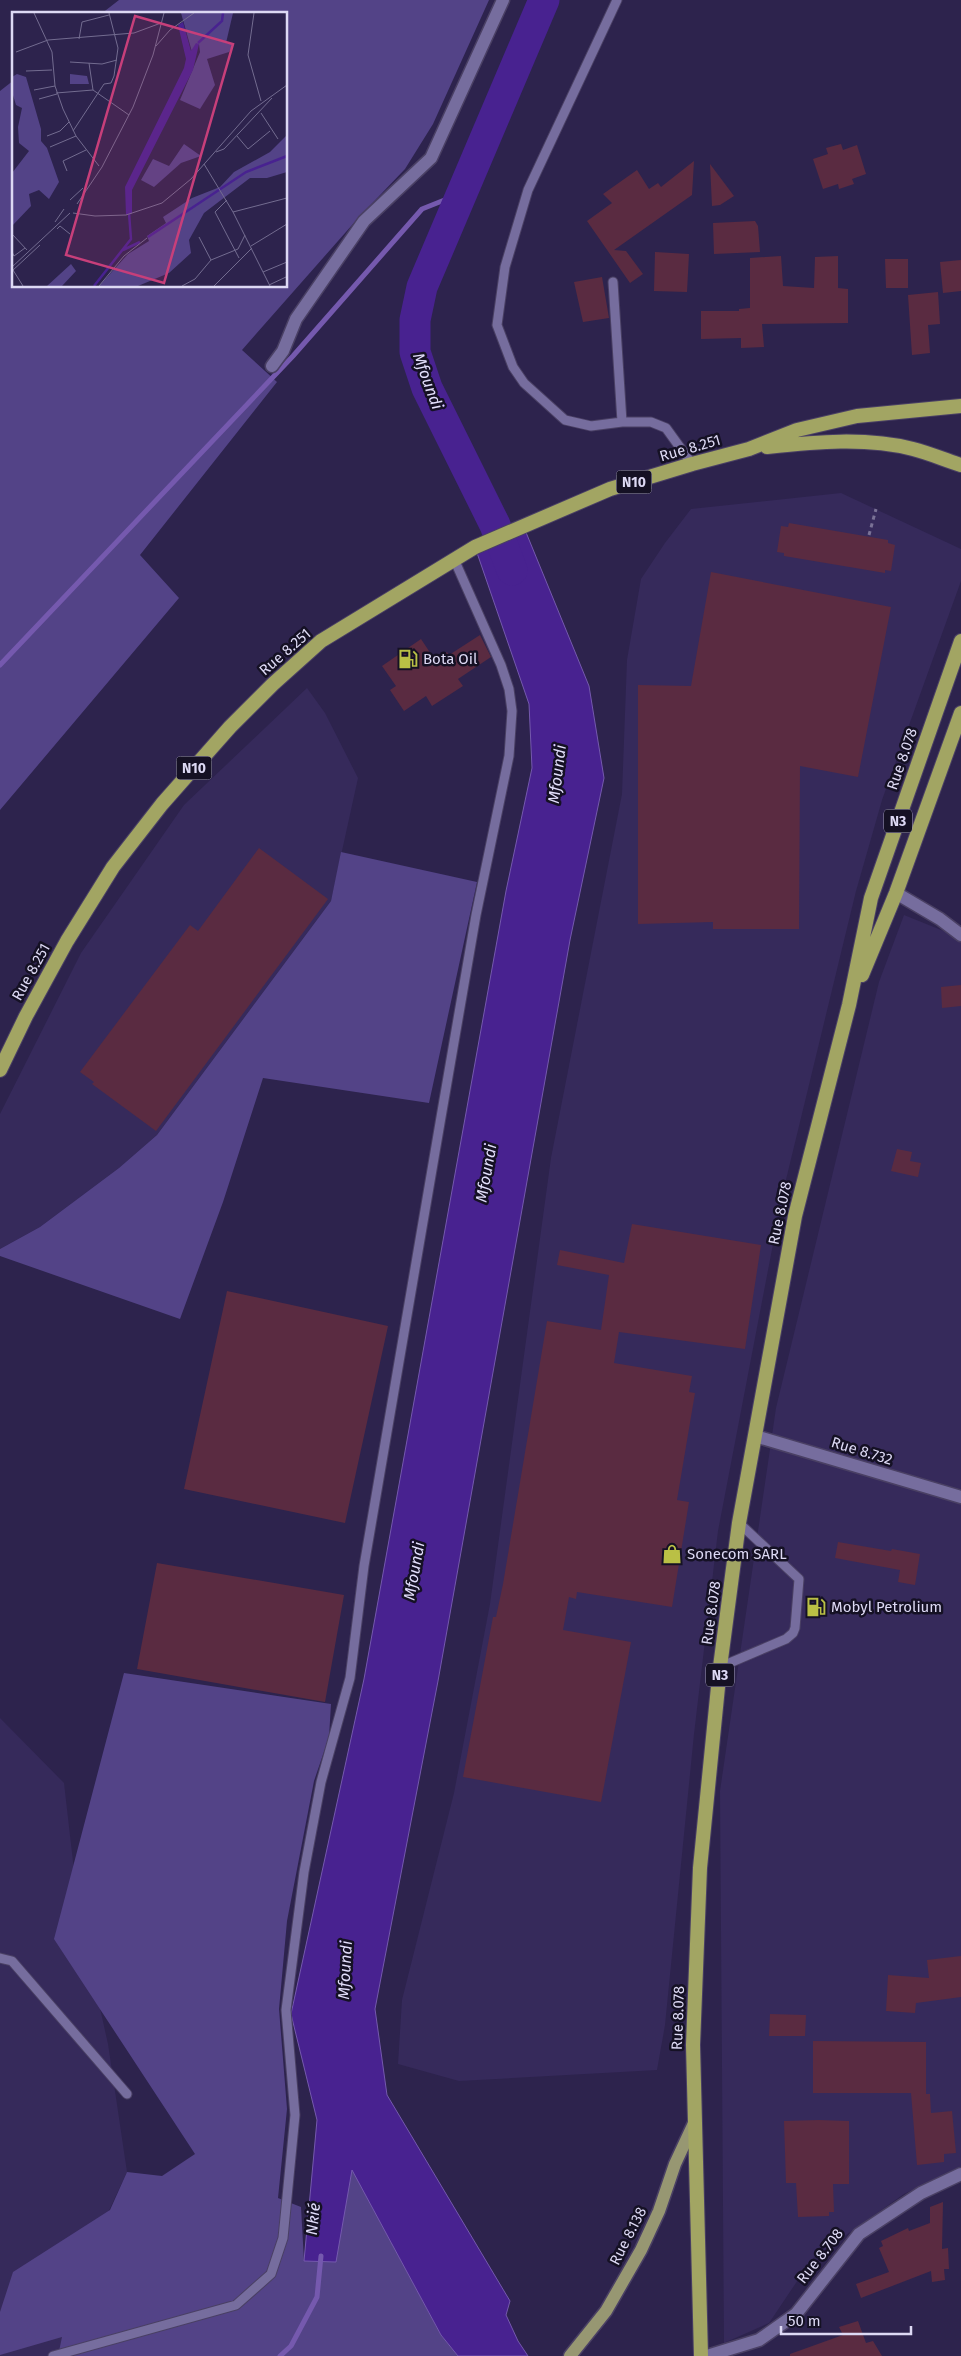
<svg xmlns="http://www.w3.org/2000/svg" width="961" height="2356" viewBox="0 0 961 2356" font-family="'Fira Sans',sans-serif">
	<rect width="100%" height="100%" fill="#2d234d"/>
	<path fill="#362a5b" d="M841,493L961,549V581L882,800L856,891L783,1192L718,1531L694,1734L665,2025L657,2070L459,2081L398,2064L402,2000L454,1793L490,1604L551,1158L622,794L627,660L641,579L665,543L691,509Z
		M307,688L325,713L358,778L331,901L157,1135L119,1168L40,1227L0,1249V1114L81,953L184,805Z
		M904,915L956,936L961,940V2166L904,2194L812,2259L769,2323L724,2343L720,1791L776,1408L879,982Z
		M0,1718L64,1783L79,1914L108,2044L127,2172L79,2275L58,2356H0Z"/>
	<path fill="#534387" d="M119,0H489L433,124L405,169L360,216L242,350L277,382L140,555L179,598L0,810V91L14,80V286H286V14H101Z
		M341,852L477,882L429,1103L263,1078L223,1202L180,1319L0,1256V1249L40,1227L119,1168L157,1135L331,901Z
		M124,1673L331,1704L329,1737L314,1781L287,1921L279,2009L287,2109L278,2198L301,2207L304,2261L352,2169L441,2335L458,2356H58L62,2337L0,2355V2312L13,2272L110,2210L127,2172L162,2176L195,2154L54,1939Z"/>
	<path fill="#482290" stroke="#7559ae" d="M523,525L589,686L604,778L570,940L438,1681L375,2009L387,2095L510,2301L506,2315L518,2341L528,2356H458L441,2335L352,2170L336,2262L304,2261L317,2120L291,2014L364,1679L506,891L532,768L529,704L475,547Z"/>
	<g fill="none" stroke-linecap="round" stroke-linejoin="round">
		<path stroke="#7559ae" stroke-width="5" d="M0,665L293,356L422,209L462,193
			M280,2356L291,2346L317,2297L321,2256"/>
		<path stroke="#482290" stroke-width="31" d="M512,570L495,525L427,388L415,352V320L422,287L544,0"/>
	</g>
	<path fill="#5a2b41" d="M841,144L843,150L857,145L866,174L852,179L854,184L839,189L838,184L823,189L813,159L828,154L826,148Z
		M694,161L692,195L614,250L626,251L643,274L630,283L587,221L612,203L603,194L637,170L649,189L658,183L661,187Z
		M710,164L734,196L720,205L712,206Z
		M755,221L758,226L760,252L714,254L713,223Z
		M655,252L689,254L687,292L654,291Z
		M781,256L783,286L814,288L815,257L838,256V288L848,289V323L762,324L764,347L741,348V338L701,339V311H739V309L750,308V258Z
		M885,259H908V288H886Z
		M961,260V291L943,293L940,262Z
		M602,277L609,318L583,322L574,282Z
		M938,292L940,324L928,325L930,353L912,355L908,295Z
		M789,523L888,540V543L895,545L891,571L885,570V573L784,556V553L777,552L781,526L788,527Z
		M711,572L891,607L858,777L800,766L799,929H713V922L638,924V685L691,686Z
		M480,635L491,657L458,679L463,686L432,706L426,696L404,711L390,690L396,686L382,666L421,639L435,660L447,652L449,655Z
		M259,848L328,899L156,1131L92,1084L94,1082L80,1072L190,925L198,931Z
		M961,985V1006L942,1008L941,987Z
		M897,1149L912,1152L910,1161L921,1163L918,1177L891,1171Z
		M632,1224L761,1245L745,1349L619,1332L614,1363L692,1376L689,1392L695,1393L677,1500L689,1502L672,1607L577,1592L576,1599L569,1597L563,1630L631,1642L601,1802L463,1777L493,1617H496L503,1584L547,1321L601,1330L609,1275L557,1265L560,1250L624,1263Z
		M227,1291L388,1326L345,1523L184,1489Z
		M838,1542L891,1551L892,1549L920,1554L915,1585L898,1582L900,1570L835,1558Z
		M157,1563L344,1595L325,1702L137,1669Z
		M961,1956V1997L916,2003L915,2013L886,2011L888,1975L929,1978L927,1960Z
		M770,2014L806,2015L805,2036H769Z
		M813,2041L926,2042V2094H930L931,2113L952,2111L956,2153L944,2154V2162L917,2165L911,2093H813Z
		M819,2120L849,2121V2184H833L834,2212H829V2216L798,2217L796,2183H786L784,2121Z
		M943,2202L942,2249L948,2248L949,2269H944L945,2280L932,2282L931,2271L861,2298L856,2284L889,2272L879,2248L883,2246L881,2241L908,2228L909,2231L930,2223V2207Z
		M858,2321L866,2343L873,2341L882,2356H790V2354L843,2335L839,2327Z"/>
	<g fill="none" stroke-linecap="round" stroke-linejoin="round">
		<defs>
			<path id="service" d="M617,0L528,190L505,267L497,325L513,367L524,383L565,420L591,426L622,422H651L666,428L692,464
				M613,282L622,422
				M720,1667L786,1639L793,1633L795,1628L799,1579L739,1523
				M0,1958L12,1961L127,2094
				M53,2356L236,2305L271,2274L283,2238L295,2115L286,2010L304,1872L321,1782L350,1678L364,1566L440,1123L476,915L509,756L512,711L509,689L501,665L454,559"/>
			<path id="minor" d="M272,366L283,351L296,319L364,221L431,158L503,0
				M896,893L940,919L961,935
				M755,1436L961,1497
				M707,2356L759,2340L796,2314L859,2234L921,2193L961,2174"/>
			<path id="primary" d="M570,2356L606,2311L641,2250L659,2211L675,2164L695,2121"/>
			<path id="trunk" d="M767,447C815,442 866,437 913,449C929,453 945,460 961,465
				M862,975L896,893L961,713
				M0,1070L26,1016L67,941L113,867L162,804L230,727L273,684L321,641L475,547L610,489L692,464L749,449L797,430L857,416L961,406
				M701,2356L693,2045L700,1868L720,1667L739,1523L795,1216L849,1005L871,898L961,641"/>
		</defs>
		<use href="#service" stroke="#4a4064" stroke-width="11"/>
		<use href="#minor" stroke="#4a4064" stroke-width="15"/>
		<use href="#primary" stroke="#4a4064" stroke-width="15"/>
		<use href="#trunk" stroke="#4a4064" stroke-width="16"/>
		<path stroke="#7a7296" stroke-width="3" stroke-dasharray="4 4" stroke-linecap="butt" d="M869,535L876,509"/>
		<use href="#service" stroke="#766d9e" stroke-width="9"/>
		<use href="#minor" stroke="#766d9e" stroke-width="12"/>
		<use href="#primary" stroke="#979772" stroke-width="12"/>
		<use href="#trunk" stroke="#a2a563" stroke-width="14"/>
	</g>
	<defs>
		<symbol id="fuel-bare" viewBox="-9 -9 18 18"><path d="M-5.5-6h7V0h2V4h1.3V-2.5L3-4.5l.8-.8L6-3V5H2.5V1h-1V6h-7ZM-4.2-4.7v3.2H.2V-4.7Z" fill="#bac045" stroke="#151124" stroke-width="2.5" paint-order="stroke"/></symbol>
		<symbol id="shop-bare" viewBox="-9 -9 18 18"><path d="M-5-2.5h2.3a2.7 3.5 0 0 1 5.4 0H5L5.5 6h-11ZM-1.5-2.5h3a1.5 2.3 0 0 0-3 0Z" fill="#bac045" stroke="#151124" stroke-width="2.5" paint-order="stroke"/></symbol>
	</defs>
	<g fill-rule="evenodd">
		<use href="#fuel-bare" x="394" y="645" width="28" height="28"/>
		<use href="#shop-bare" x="658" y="1540" width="28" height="28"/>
		<use href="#fuel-bare" x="802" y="1593" width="28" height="28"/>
	</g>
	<g text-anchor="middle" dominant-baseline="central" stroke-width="5" stroke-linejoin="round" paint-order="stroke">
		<g fill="#151124" stroke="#a19db6" stroke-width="1">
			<rect x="616.5" y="470.5" width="35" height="23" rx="4"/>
			<rect x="176.5" y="756.5" width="35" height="23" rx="4"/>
			<rect x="884" y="809.5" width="28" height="23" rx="4"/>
			<rect x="706" y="1663.5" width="28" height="23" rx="4"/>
		</g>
		<g font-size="14" font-weight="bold" fill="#ddd9f4">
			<text x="634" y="482">N10</text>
			<text x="194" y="768">N10</text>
			<text x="898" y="821">N3</text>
			<text x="720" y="1675">N3</text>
		</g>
		<g font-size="15" fill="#ddd9f4" stroke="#151124">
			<text transform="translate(690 448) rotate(-16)">Rue 8.251</text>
			<text transform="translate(285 652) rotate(-41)">Rue 8.251</text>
			<text transform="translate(902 759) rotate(-71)">Rue 8.078</text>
			<text transform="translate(31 972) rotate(-61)">Rue 8.251</text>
			<text transform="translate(780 1213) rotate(-78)">Rue 8.078</text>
			<text transform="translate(862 1451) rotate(17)">Rue 8.732</text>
			<text transform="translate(711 1613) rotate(-82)">Rue 8.078</text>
			<text transform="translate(678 2018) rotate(-88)">Rue 8.078</text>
			<text transform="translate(628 2236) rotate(-63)">Rue 8.138</text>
			<text transform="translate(820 2256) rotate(-52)">Rue 8.708</text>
		</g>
		<g font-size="15" fill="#ddd9f4" stroke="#151124" text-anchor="start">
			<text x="423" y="659">Bota Oil</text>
			<text x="687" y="1554">Sonecom SARL</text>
			<text x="831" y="1607">Mobyl Petrolium</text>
		</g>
		<g font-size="16" font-style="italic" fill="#e3dffc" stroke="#151124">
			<text transform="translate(428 381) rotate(70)">Mfoundi</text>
			<text transform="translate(557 774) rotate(-83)">Mfoundi</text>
			<text transform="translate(486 1173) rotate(-80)">Mfoundi</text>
			<text transform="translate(414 1571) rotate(-80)">Mfoundi</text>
			<text transform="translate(345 1970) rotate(-87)">Mfoundi</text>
			<text transform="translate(313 2219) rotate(-84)">Nkié</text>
		</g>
	</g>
	<g transform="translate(12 12)">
		<rect width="275" height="275" fill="#2d234d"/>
		<path d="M169,1H221L214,31L222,32L217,40L195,47L203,73L188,97L168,88L188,40L187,32L180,40ZM5,62L14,65L29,117V129L35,136L47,170L37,187L27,178L17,182L19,194L0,214V161L17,139L7,131L6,115L10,96L4,93L0,80V65ZM58,62L75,64L77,72H58ZM275,123V160L255,166H238L192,201L177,228L179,241L157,261L126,274H87L116,242L137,229L135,224L154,211L151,205L180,186L208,175L222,160L258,140ZM172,132L189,144L169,151L142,175L129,168L141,147L157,154ZM59,252L64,259L50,274H35Z" fill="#534387"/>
		<path d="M171,10L179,39L184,31L187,32L181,58L120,178V202L114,203L113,175L172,56L174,47L166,13Z" fill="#482290"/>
		<path fill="none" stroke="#482290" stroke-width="2.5" d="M186,31L210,9L211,1M136,225L234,160L275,144M111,238L128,230M82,274L119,227L117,201"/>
		<path fill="none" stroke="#736c90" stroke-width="1" d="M22,1L40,40L43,74L51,97L64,124L87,154M242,1L236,43L249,89M67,27L70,10L97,3M144,34L158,18L182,1M4,40L36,28L122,21L149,11M58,50L90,52L105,48M77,51L81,78M14,59L40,58M22,78L43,74M44,81L81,78L117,103M27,87L45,82M249,101L266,127M61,119L92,72L99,71L102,64L106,36L97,1M35,124L48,119L57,110M225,124L236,137L258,119M38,135L64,124M204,140L212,137L260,86M192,152L221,200L258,274M55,159L51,149L74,138M58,188L71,176M215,188L203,200L227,246M65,192L90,155L121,95L141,43L152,1M221,200L275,186M61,201L83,204L114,203L150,191L179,167L239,99L275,73M43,210L52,197M45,217L48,214L58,222M0,222L15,238M187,225L199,248M239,234L275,212M0,240L2,244L13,236M0,255L58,201M1,258L11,274M0,259L28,233M251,260L275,250M257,273L274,265M87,274L112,244L135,226M170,274L183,267L199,248L226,237L233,223M202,274L240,236"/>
		<path fill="#c73f7a" fill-opacity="0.15" stroke="#c73f7a" stroke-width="2.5" d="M123,4L221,32L152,271L54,243Z"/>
		<rect width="275" height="275" fill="none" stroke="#ddd9f4" stroke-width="2.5"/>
	</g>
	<path d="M781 2326v8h130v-8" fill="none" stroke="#ddd9f4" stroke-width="2.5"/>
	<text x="788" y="2326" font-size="15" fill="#ddd9f4" stroke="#151124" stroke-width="4" paint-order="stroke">50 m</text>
</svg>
